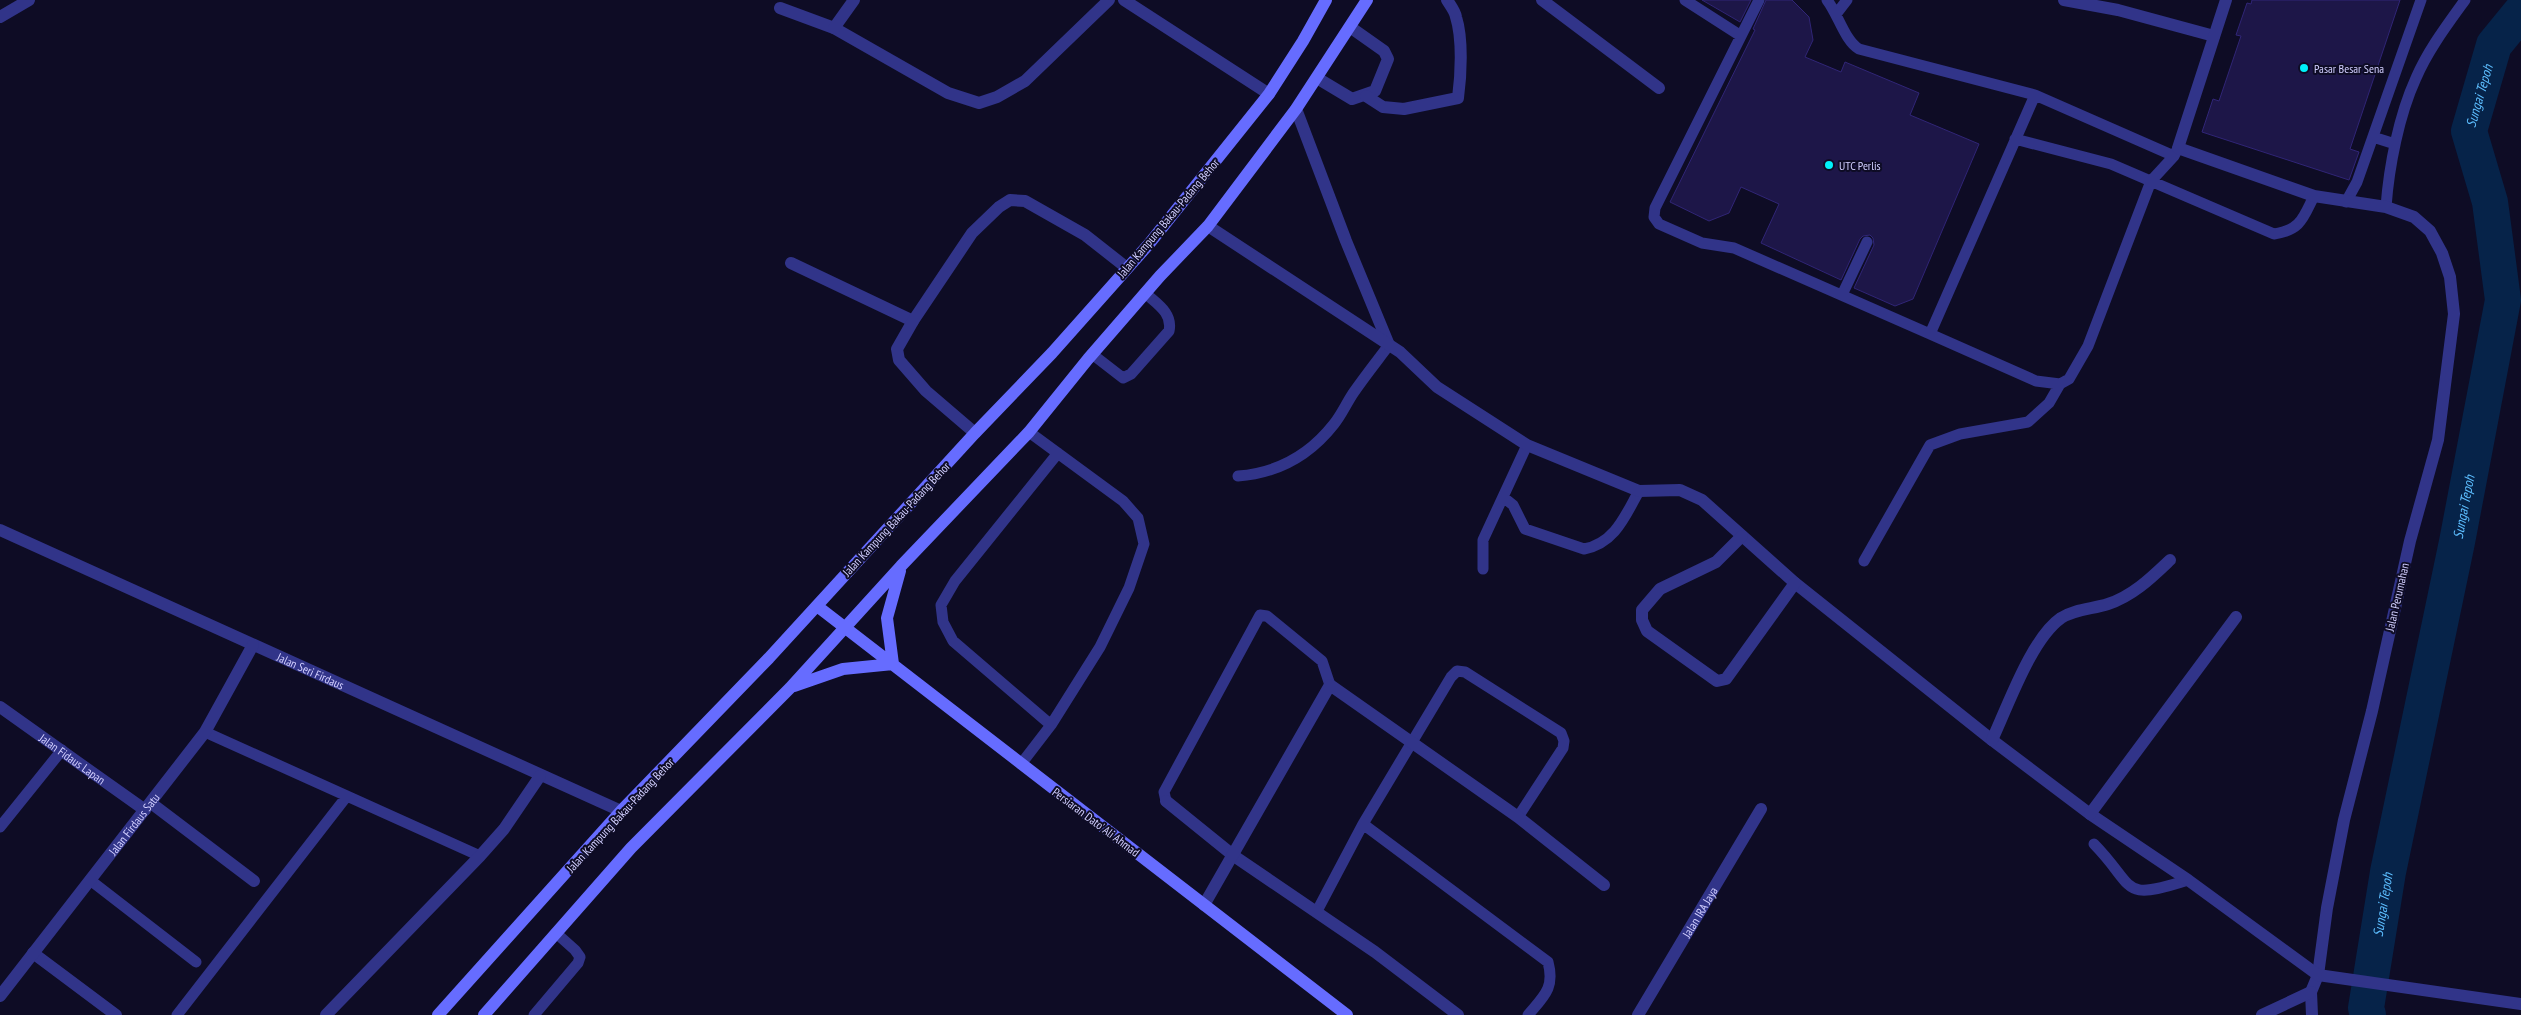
<svg xmlns="http://www.w3.org/2000/svg" width="2521" height="1015" viewBox="0 0 2521 1015" font-family="'PT Sans Narrow',sans-serif">
	<rect width="100%" height="100%" fill="#0e0c25"/>
	<g fill="none" stroke-linecap="round" stroke-linejoin="round">
		<path stroke="#062349" stroke-width="36" id="s1" d="M2368,1015L2366,1008L2388,872L2457,542L2503,300L2490,202L2469,131L2494,45L2521,12"/>
	</g>
	<path fill="#1d1648" stroke="#302576" d="M1702,0H1751L1740,22Z
		M1766,0H1792L1809,17L1813,40L1805,57L1841,72L1845,62L1919,93L1910,115L1979,144L1913,299L1895,306L1854,288L1874,245L1873,238L1870,235L1863,236L1860,239L1841,280L1761,243L1779,204L1741,187L1729,213L1709,221L1670,202L1755,30L1753,29Z
		M2252,0H2400L2350,149L2359,152L2349,180L2202,132L2213,99L2219,101L2241,36L2236,35L2247,3L2251,4Z"/>
	<g fill="none" stroke-linecap="round" stroke-linejoin="round">
		<path stroke="#313489" stroke-width="11" d="M1685,0L1741,36
			M1759,0L1655,208L1654,217L1659,224L1702,243L1734,248L1930,334L2035,95
			M1827,0C1838,14 1845,41 1859,49L2035,95L2174,156
			M1837,13L1847,0
			M2373,137L2395,144
			M2015,139L2111,164L2274,234C2301,230 2303,218 2314,196
			M2346,202L2357,182L2421,0
			M2386,207C2389,166 2399,115 2416,78C2428,50 2447,25 2465,0
			M1842,295L1867,242
			M1930,334L2036,381L2060,384L2069,379L2088,346L2151,181L2174,156L2178,148
			M1092,354L1123,378L1131,374L1169,331C1173,313 1157,304 1145,293
			M1238,476C1278,473 1309,456 1334,424C1342,414 1347,402 1354,392C1365,376 1377,361 1389,345
			M1503,497L1513,505L1525,529L1584,549C1615,543 1625,516 1639,491
			M1864,561L1930,445L1960,434L2028,422L2049,403L2060,384
			M1483,569V540L1527,445
			M1051,725L953,641L943,622L941,605L955,581L1058,453
			M205,732L480,856
			M1021,764L1051,725L1100,647L1129,588L1144,544L1138,518L1123,501L1029,432
			M1166,801L1164,792L1260,615L1267,616L1322,661L1330,685
			M1363,824L1548,962C1555,988 1544,996 1528,1015
			M0,827L62,750
			M2094,844C2137,888 2119,902 2188,880
			M90,880L196,962
			M1317,911L1363,824L1451,677L1457,671L1465,672L1561,733L1564,741L1563,748L1518,817
			M177,1015L347,796
			M534,1015L578,963L580,957L575,950L556,933"/>
		<g stroke="#313489" stroke-width="12">
			<path d="M1124,0L1269,94"/>
			<path d="M1542,0L1659,88"/>
			<path d="M2064,0L2118,10L2214,36"/>
			<path d="M2226,0L2178,148L2314,196L2386,207L2414,217L2430,231L2442,253L2450,277L2454,314L2438,440L2410,541L2372,711L2344,820L2327,908L2318,975L2311,992L2312,1015"/>
			<path d="M780,8L834,28L948,93L979,103L997,97L1025,81L1109,0"/>
			<path d="M0,17L29,0"/>
			<path d="M834,28L854,0"/>
			<path d="M1317,78L1352,99L1375,91L1388,59L1384,51L1350,27"/>
			<path d="M1366,96L1383,107L1404,109L1458,98C1461,76 1463,39 1456,17C1455,11 1450,5 1447,0"/>
			<path d="M1296,109L1346,241L1389,345"/>
			<path d="M1208,226L1400,352L1437,387L1527,445L1639,491L1680,490L1702,500L1795,583L1992,740L2090,814L2188,880L2318,975L2521,1004"/>
			<path d="M791,263L913,321"/>
			<path d="M975,433L926,391L899,360L897,349L913,321L972,233L999,207L1010,200L1025,201L1085,235L1127,268"/>
			<path id="s2" d="M0,530L621,811"/>
			<path d="M1742,536L1716,562L1660,589L1642,610V620L1647,631L1717,681L1726,679L1795,583"/>
			<path id="s3" d="M0,707L145,810"/>
			<path d="M1992,740C2008,706 2031,639 2061,618C2075,609 2093,609 2108,604C2133,596 2152,577 2170,560"/>
			<path d="M1166,801L1234,856L1375,952L1458,1015"/>
			<path d="M151,803L254,881"/>
			<path d="M2090,814L2236,617"/>
			<path d="M1204,905L1330,685L1518,817L1604,885"/>
			<path d="M33,953L116,1015"/>
			<path id="s4" d="M0,996L205,732L253,645"/>
			<path d="M326,1015L480,856L504,829L540,776"/>
			<path id="s5" d="M1638,1015L1761,809"/>
			<path d="M2262,1015L2311,992"/>
		</g>
		<path stroke="#666cff" stroke-width="12" d="M817,606L1347,1015
			M893,664L887,618L900,571
			M794,686L843,669L893,664
			M438,1015L621,811L769,658L975,433L1052,353L1149,244L1269,94L1303,41L1326,0
			M484,1015L631,848L790,688L901,566L1029,432L1088,359L1160,276L1208,226L1296,109L1367,0"/>
	</g>
	<g fill="#00f1fa" stroke="#0e0c25" stroke-width="2">
		<circle cx="2304" cy="68" r="5"/>
		<circle cx="1829" cy="165" r="5"/>
	</g>
	<g text-anchor="middle" dominant-baseline="central" stroke-width="4" stroke-linejoin="round" paint-order="stroke">
		<g font-size="12" fill="#d2cfff" stroke="#0e0c25" text-anchor="start">
			<text x="2314" y="68">Pasar Besar Sena</text>
			<text x="1839" y="165">UTC Perlis</text>
		</g>
		<g font-size="12" fill="#d2cfff" stroke="#0e0c25">
			<text transform="translate(1168 218) rotate(-50)">Jalan Kampung Bakau-Padang Behor</text>
			<text transform="translate(896 519) rotate(-47)">Jalan Kampung Bakau-Padang Behor</text>
			<text transform="translate(2397 597) rotate(-77)">Jalan Perumahan</text>
			<text stroke="none"><textPath href="#s2" startOffset="341">Jalan Seri Firdaus</textPath></text>
			<text stroke="none"><textPath href="#s3" startOffset="89">Jalan Fidaus Lapan</textPath></text>
			<text transform="translate(620 815) rotate(-47)">Jalan Kampung Bakau-Padang Behor</text>
			<text transform="translate(1096 822) rotate(37)">Persiaran Dato' Ali Ahmad</text>
			<text stroke="none"><textPath href="#s4" startOffset="218">Jalan Firdaus Satu</textPath></text>
			<text stroke="none"><textPath href="#s5" startOffset="120">Jalan IRA Jaya</textPath></text>
		</g>
		<g font-size="14" font-style="italic" fill="#5dbeff" stroke="#0e0c25">
			<text stroke="none"><textPath href="#s1" startOffset="938">Sungai Tepoh</textPath></text>
			<text stroke="none"><textPath href="#s1" startOffset="518">Sungai Tepoh</textPath></text>
			<text stroke="none"><textPath href="#s1" startOffset="112">Sungai Tepoh</textPath></text>
		</g>
	</g>
</svg>
